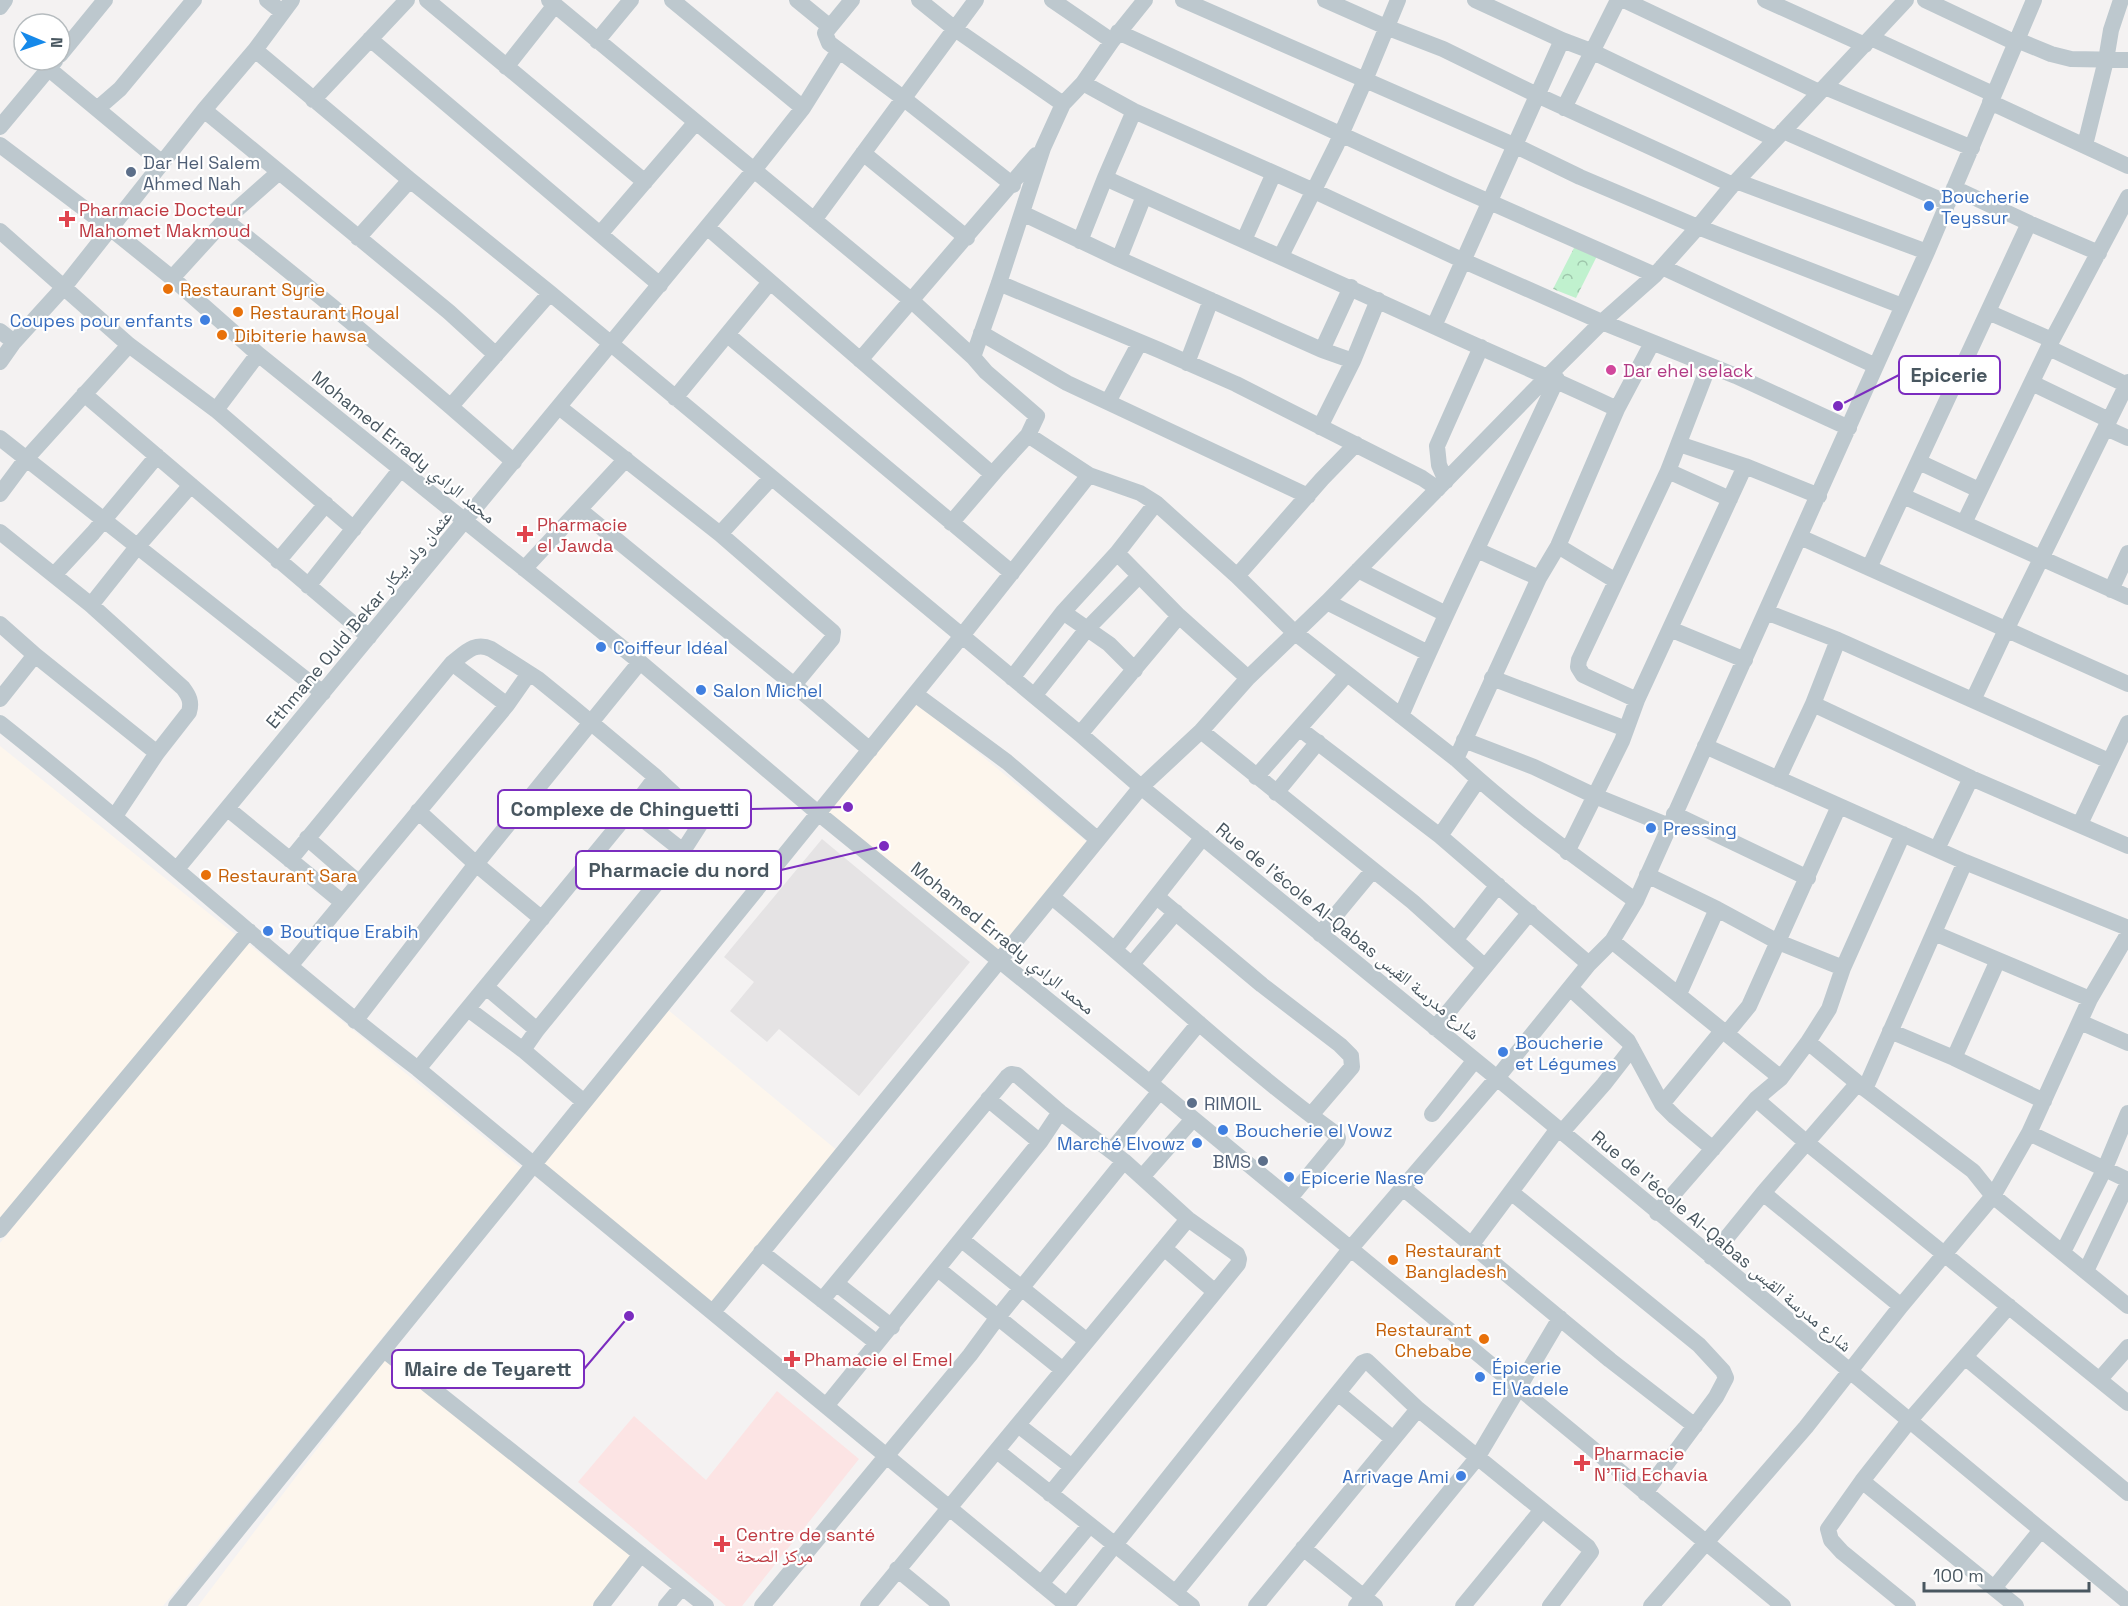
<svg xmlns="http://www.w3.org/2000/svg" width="2128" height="1606" viewBox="0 0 2128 1606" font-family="'Space Grotesk','Noto Naskh Arabic',sans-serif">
	<defs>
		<pattern id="park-crowns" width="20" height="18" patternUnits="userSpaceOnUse" patternTransform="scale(1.5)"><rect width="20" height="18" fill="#c0f1ce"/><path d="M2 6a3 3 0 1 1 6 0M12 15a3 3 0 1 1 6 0" fill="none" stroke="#9ec6ab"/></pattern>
	</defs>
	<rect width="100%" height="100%" fill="#f4f2f2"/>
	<path fill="#fdf6ed" d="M916,702L1087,842L997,953L826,813Z
		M0,746L236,935L0,1219Z
		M246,942L521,1168L163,1606H0V1243Z
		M667,1009L839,1152L713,1307L540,1165Z
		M386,1358L635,1556L596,1606H198Z"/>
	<path fill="#e5e3e4" d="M822,839L970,962L859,1096L779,1029L767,1042L730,1011L754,982L724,957Z"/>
	<path fill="#fce4e4" d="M777,1391L859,1459L742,1606H726L578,1482L634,1416L706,1480Z"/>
	<path fill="url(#park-crowns)" d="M1575,246L1597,256L1576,298L1553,289Z"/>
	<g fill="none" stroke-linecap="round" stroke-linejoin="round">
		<path stroke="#bdc8ce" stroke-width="16" d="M267,0L282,12
			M427,0L645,182
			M549,0L912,301L973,357L986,372L1037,416L1028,435L998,468L951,523
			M672,0L803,108
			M797,0L830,27
			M852,0L825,33L829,43L903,98L1013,185
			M919,0L955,29L1063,104
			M1052,0L1112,41
			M1183,0L1516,146L1580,177L1698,227L1902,306
			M1325,0L1386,27L1443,49L1537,95L1733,185
			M1475,0L1562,40L1591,51L1775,139
			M1624,0L1819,92
			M1765,0L1865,45
			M1925,0L2016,43
			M0,7L5,0
			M1118,32L1449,184L1655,275
			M1871,38L1993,94
			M370,39L660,285
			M2017,40L2051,54L2071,59L2128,60
			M597,41L631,0
			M255,50L410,180L550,293L1080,734L1141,787L1497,1078L2128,1602
			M60,55L105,0
			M506,67L555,5
			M49,69L162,163
			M1083,83L1134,111L1312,190L1464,261L1602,322L1736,376L1849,428
			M1825,87L1972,148
			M313,100L407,0
			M1990,102L2128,166
			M1564,108L1618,0
			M97,109L120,89L194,0
			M204,110L449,312L496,355
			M1134,111L1105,178C1218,229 1330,279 1442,330C1500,357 1559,381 1617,409
			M0,127L55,61
			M1783,131L1948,203
			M0,145L110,228L172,278L258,354L640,662L818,813L1150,1083L1783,1606
			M2085,145L2106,60L2111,30L2121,0
			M863,153L967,238
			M1736,181L1927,252
			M1144,196L1119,259L1322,350L1351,287
			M1022,213L1119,259
			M225,220C324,298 420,379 514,462
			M814,220L976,0
			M2029,223L2099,253
			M707,227L992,474
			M0,231L129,345L216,410L354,529
			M600,234L696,122
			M358,238L410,180
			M1244,240L1274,173
			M1080,241L1105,178
			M1281,256L1336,146L1365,80L1398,0
			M1662,267L1876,366
			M172,278L225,220L278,173
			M999,283L1159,350L1236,384L1422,478L1438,489
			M1988,312L2052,340
			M1434,326L1562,40
			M0,331L14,342
			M981,333L1067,383L1308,496
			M729,336L1012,573
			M2049,348L2127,385
			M1322,350L1353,361
			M973,357L999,283L1043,148L1063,104L1083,83L1112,41L1145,0
			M860,360L1036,155
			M0,362L14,342L64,287L204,110L255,50L292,0
			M1187,363L1211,300
			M2032,383L2109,420
			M84,394L369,637
			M675,398L770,282
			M1108,402L1140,342
			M451,406L550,293
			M559,407L720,534L833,632L832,639L794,685
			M216,410L258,354
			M1320,427L1353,361L1378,300
			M2106,428L2128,438
			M1028,435L1089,475L1140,493L1156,503L1237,576L1294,632L1456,759C1512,811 1574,856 1636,901
			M0,438L323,693
			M1679,444L1745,466L1819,496
			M1919,462L1979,490
			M1668,471L1730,499
			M1446,481L1439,465L1437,446L1481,347
			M0,494L26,459L129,345
			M1903,496L2128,597
			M580,510L794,685L870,750
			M1964,523L2052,340L2128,197
			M0,532L91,605L183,688C189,696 192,702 189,712L157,753L115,816
			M720,534L771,478
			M1800,537L2128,684
			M1558,546L1616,581
			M1477,550L1539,578
			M1117,553L1179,616L1248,678
			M278,561L326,504
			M1869,568L2029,223L1954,188
			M524,569L626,459
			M1358,570L1446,614
			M54,575L93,533L157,456
			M1237,576L1322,479L1356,444
			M308,586L400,470
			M2111,590L2128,553
			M1327,602L1428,653
			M91,605L137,547L191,485
			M1063,612L1109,644L1135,670
			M1766,612L1838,640L2109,761
			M0,624L35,655L157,753
			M1670,629L1745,660
			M452,663L507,705
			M1012,678L1063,612L1117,553L1156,503
			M1492,678L1626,729
			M915,694L1007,762L1097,839
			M1034,696L1087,629L1139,576
			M0,699L35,655
			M1637,700L1583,675L1578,667L1579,660L1668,471L1709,365
			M1973,700L2006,630L2128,382
			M1813,704L1971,778L2128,846
			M1401,716C1449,603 1505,492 1557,379
			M0,723C142,835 274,959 418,1069L1068,1606
			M1300,729L1440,836L1589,964
			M1201,731L1413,902L1485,967
			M1080,734L1179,616
			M1464,740L1534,767L1595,796L1669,826
			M1705,746L1965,862L2128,928
			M1456,759L1539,578L1558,546L1617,409L1652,343
			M1256,777L1347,674
			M1778,779L1813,704L1838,640
			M1276,793L1318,742
			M228,809L342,902
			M631,810L683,851
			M418,811L476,864L542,919
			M1674,814L1808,878
			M2080,824L2128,723
			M1440,836L1478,780
			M307,838L359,883
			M1937,849L1971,778
			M1567,852L1622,741L1637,700L1745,466
			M290,860L452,663C465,653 475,641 491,649L538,679L570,705L656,777L700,818L701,823L683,851L537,1030L523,1050
			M177,869L754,170L803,108L838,52
			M1647,875L1717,909L1778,942L1843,968
			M1052,897C1147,975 1236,1061 1336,1134L1338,1138L1337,1141L1290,1198
			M1157,897L1262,985L1340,1045L1351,1056L1352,1067L1311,1115
			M1934,933L2090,999
			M1320,934L1373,870
			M1456,939L1498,885
			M1612,941L1781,1078
			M1115,949L1203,837
			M1132,964L1176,912
			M290,966L507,705L528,675
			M486,987L537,1030
			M1570,988L1628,1041L1662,1104L1675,1117L1713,1149
			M1679,994L1717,909
			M468,1009L523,1050L584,1102
			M355,1021L476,864L640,662
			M2080,1022L2128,1043
			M1435,1028L1530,912
			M1890,1031L1954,1058L2044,1101
			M1726,1034L1749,1006L1839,806
			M1808,1042L1865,1089L1973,1171L1993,1196L2029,1133L2090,999L2128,934
			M1954,1058L1998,960
			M418,1069L631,810L656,777
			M1150,1083L1199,1023
			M1865,1089L1965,862
			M988,1099L1040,1142
			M1756,1099L1807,1143L2128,1403
			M1662,1104L1722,1031
			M1432,1114L1475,1060
			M1561,1133L1604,1084L1632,1048
			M2029,1133L2128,1180
			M1111,1151L1160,1091
			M1142,1177L1193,1119
			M1403,1188L1610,1360L1695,1426
			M1511,1192L1699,1345L1723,1371L1726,1378L1716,1397L1645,1493
			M1763,1193L1901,1306
			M1657,1213L1756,1099L1781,1078L1808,1042L1829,1009L1843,968L1903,834
			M0,1230L249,931
			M962,1240L1087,1341
			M1472,1244L1557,1130
			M1164,1248L1214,1291
			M761,1252L877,1343
			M2063,1252L2105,1168L2128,1113
			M1711,1257L1763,1193L1858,1083
			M938,1269L1063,1370
			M2086,1271L2128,1183
			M837,1284L892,1327
			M822,1300L1007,1077L1011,1074L1017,1075L1060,1112L1124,1161L1188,1219L1237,1254L1239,1259L1238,1264L1050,1494
			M713,1312L1141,787L1201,731L1248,678L1327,602L1548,376L1602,322L1655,275L1698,227L1730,188L1906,0
			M384,1350L706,1606
			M1965,1357L2128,1493
			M2100,1379L2128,1347
			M1338,1393L1393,1439
			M826,1406L1040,1142L1060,1112
			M1018,1425L1072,1467
			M997,1451L1192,1606
			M1862,1481L2016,1606
			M1303,1548L1375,1606
			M897,1569L942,1606
			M1041,1584L1089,1526
			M1994,1588L2041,1530
			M1176,1592L1362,1363L1367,1361L1418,1409L1588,1547L1591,1552L1550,1606
			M1067,1605L1351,1248L1497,1078L1589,964L1612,941L1636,901L1927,252L2034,0
			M176,1606L961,637L1089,475
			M601,1606L641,1554
			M666,1606L682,1587
			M762,1606L970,1355L998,1317L1124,1161
			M868,1606L1188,1219
			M1256,1606L1418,1409
			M1356,1606L1477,1458L1560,1318
			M1463,1606L1541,1511
			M1651,1606L1806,1427L1901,1306L1993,1196L2128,1306
			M1908,1606L1842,1552L1831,1540L1828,1529L1862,1481L1910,1420L2009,1306"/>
	</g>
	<g fill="#5c6f8a" stroke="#fff" stroke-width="2">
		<circle cx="131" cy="172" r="6"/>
		<circle cx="1192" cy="1103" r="6"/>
		<circle cx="1263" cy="1161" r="6"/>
	</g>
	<g fill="#3f7fe0" stroke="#fff" stroke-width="2">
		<circle cx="1929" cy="206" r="6"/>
		<circle cx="205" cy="320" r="6"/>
		<circle cx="601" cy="647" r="6"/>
		<circle cx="701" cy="690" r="6"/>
		<circle cx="1651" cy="828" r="6"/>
		<circle cx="268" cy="931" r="6"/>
		<circle cx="1503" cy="1052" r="6"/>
		<circle cx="1223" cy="1130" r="6"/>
		<circle cx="1197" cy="1143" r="6"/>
		<circle cx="1289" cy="1177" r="6"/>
		<circle cx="1480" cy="1377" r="6"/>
		<circle cx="1461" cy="1476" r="6"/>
	</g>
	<g fill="#e0444e" stroke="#fff" stroke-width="2">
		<path d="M64 210h6v6h6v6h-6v6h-6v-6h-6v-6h6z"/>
		<path d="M522 525h6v6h6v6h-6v6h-6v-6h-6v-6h6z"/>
		<path d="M789 1350h6v6h6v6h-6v6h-6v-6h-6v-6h6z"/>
		<path d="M1579 1454h6v6h6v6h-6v6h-6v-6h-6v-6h6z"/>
		<path d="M719 1535h6v6h6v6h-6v6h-6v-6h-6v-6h6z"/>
	</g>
	<g fill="#e8710a" stroke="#fff" stroke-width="2">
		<circle cx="168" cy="289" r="6"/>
		<circle cx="238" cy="312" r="6"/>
		<circle cx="222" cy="335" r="6"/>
		<circle cx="206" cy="875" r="6"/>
		<circle cx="1393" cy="1260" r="6"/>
		<circle cx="1484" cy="1339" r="6"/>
	</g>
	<circle fill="#d1479c" stroke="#fff" stroke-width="2" cx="1611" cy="370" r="6"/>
	<g text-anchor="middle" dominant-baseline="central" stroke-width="4.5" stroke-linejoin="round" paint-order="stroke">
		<g font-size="18" fill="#4e5e75" stroke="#fff" text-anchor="start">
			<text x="143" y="162">Dar Hel Salem<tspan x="143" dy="21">Ahmed Nah</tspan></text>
			<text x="1204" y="1103">RIMOIL</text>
			<text x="1251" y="1161" text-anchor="end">BMS</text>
		</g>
		<g font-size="18" fill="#366cbe" stroke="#fff" text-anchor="start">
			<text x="1941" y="196">Boucherie<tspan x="1941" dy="21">Teyssur</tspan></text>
			<text x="193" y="320" text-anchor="end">Coupes pour enfants</text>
			<text x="613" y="647">Coiffeur Idéal</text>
			<text x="713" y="690">Salon Michel</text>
			<text x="1663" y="828">Pressing</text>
			<text x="280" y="931">Boutique Erabih</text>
			<text x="1515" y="1042">Boucherie<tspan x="1515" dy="21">et Légumes</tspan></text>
			<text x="1235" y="1130">Boucherie el Vowz</text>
			<text x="1185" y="1143" text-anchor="end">Marché Elvowz</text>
			<text x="1301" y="1177">Epicerie Nasre</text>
			<text x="1492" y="1367">Épicerie<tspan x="1492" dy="21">El Vadele</tspan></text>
			<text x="1449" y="1476" text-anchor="end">Arrivage Ami</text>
		</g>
		<g font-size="18" fill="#be3a42" stroke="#fff" text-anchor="start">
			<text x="79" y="209">Pharmacie Docteur<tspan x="79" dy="21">Mahomet Makmoud</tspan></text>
			<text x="537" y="524">Pharmacie<tspan x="537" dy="21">el Jawda</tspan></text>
			<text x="804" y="1359">Phamacie el Emel</text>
			<text x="1594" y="1453">Pharmacie<tspan x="1594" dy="21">N'Tid Echavia</tspan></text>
			<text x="736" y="1534">Centre de santé<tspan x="736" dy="21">مركز الصحة</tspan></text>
		</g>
		<g font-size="18" fill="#c56008" stroke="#fff" text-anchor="start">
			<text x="180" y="289">Restaurant Syrie</text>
			<text x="250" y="312">Restaurant Royal</text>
			<text x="234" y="335">Dibiterie hawsa</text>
			<text x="218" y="875">Restaurant Sara</text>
			<text x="1405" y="1250">Restaurant<tspan x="1405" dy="21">Bangladesh</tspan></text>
			<text x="1472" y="1329" text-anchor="end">Restaurant<tspan x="1472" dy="21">Chebabe</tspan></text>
		</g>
		<g font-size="18" fill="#b23c85" stroke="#fff" text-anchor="start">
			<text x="1623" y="370">Dar ehel selack</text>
		</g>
		<g font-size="18" fill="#495760" stroke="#fff">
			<text transform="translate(404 447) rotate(39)">Mohamed Errady محمد الرادي</text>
			<text transform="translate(359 619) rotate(-50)">Ethmane Ould Bekar عثمان ولد بيكار</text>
			<text transform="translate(1348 931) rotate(39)">Rue de l'école Al-Qabas شارع مدرسة القبس</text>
			<text transform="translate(1003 938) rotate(39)">Mohamed Errady محمد الرادي</text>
			<text transform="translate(1722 1241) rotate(40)">Rue de l'école Al-Qabas شارع مدرسة القبس</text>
		</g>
	</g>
	<path fill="none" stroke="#7b2cbf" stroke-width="2" d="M1838 406L1899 375M848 807L751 809M884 846L781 870M629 1316L584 1369"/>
	<g fill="#7b2cbf" stroke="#fff" stroke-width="2">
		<circle cx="1838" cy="406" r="6"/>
		<circle cx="848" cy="807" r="6"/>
		<circle cx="884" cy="846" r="6"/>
		<circle cx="629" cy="1316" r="6"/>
	</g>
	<g fill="#fff" stroke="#7b2cbf" stroke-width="2">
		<rect x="1899" y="356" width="101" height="38" rx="6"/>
		<rect x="498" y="790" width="253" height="38" rx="6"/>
		<rect x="576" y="851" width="205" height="38" rx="6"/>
		<rect x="392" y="1350" width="192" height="38" rx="6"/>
	</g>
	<g font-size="20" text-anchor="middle" font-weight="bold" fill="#495760">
		<text x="1949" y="382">Epicerie</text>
		<text x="625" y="816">Complexe de Chinguetti</text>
		<text x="679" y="877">Pharmacie du nord</text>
		<text x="488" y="1376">Maire de Teyarett</text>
	</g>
	<g transform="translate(42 42) rotate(92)"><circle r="28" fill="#ffffff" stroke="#b6bcbf" stroke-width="1.5"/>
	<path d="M0-4.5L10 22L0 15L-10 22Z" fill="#1589ea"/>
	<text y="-9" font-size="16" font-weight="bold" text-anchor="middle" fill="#495760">N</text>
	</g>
	<path d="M1924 1582v9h165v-9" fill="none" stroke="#495760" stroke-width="3"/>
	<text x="1933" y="1582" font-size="18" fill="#495760" stroke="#ffffff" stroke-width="4.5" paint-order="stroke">100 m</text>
</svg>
